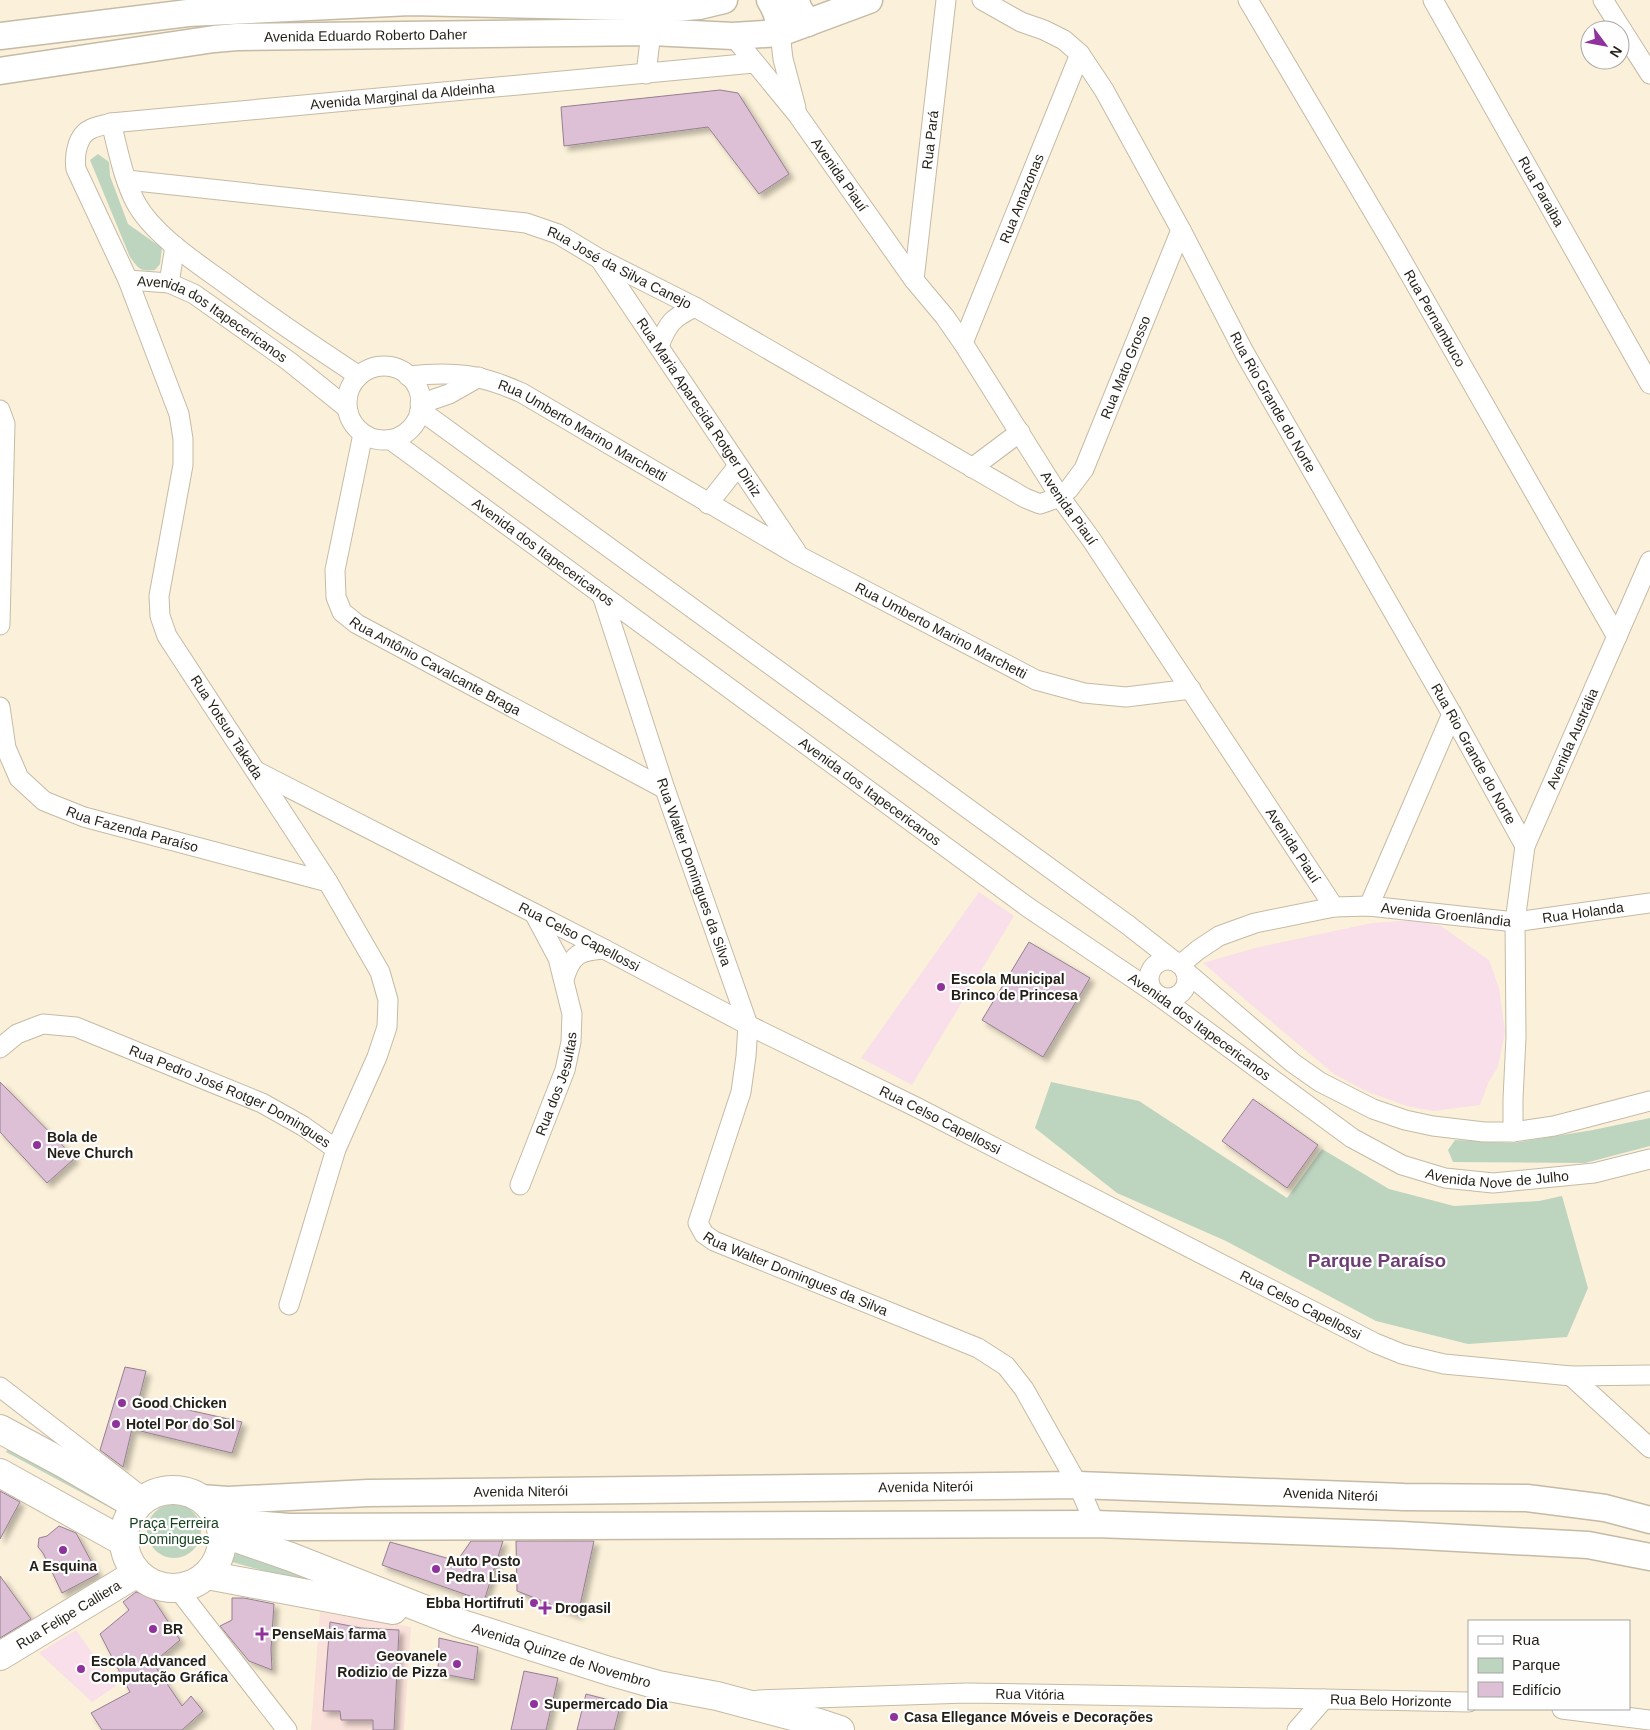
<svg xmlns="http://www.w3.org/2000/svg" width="1650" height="1730" viewBox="0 0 1650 1730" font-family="Helvetica,sans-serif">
	<defs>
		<filter id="shadow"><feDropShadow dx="4.5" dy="4.5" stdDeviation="2.5" flood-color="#0004"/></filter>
	</defs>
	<rect width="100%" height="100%" fill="#fbf0d9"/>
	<path fill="#f8dfe9" d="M979,892L1014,916L912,1085L861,1058Z
		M1414,920L1441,926L1489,960L1499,988L1505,1032L1498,1067L1488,1083L1480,1105L1433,1111L1407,1106L1368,1092L1334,1074L1248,1002L1203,963L1255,948L1372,923Z
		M76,1630L116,1686L92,1702L39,1653Z"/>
	<path fill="#fae1d9" d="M320,1612L411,1627L404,1730H311Z"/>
	<path fill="#bdd4bf" d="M98,154L109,162L110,176L128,224L162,248L160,264L155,270C140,272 138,268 130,257L90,160Z
		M1051,1082L1139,1101L1287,1198L1322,1149L1389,1189L1454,1206L1539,1201L1562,1196L1588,1288L1567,1337L1468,1344L1376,1321L1226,1241L1117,1193L1035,1128Z
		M1650,1118V1146L1585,1163L1453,1162L1448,1150L1455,1140L1513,1143L1593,1130Z
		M10,1445L121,1507L118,1512L6,1452Z
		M147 1531a27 27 0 1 1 54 0a27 27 0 1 1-54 0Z
		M238,1548L355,1596L232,1562Z"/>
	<path fill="#ddbfd6" stroke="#94808f" filter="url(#shadow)" d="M720,90L738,93L789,174L759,194L708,127L564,146L561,107Z
		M1029,942L1090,978L1043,1057L982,1020Z
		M0,1082L75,1158L47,1183L0,1132Z
		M1253,1099L1318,1145L1287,1188L1222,1141Z
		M125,1367L146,1371L139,1399L242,1422L232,1453L132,1429L123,1467L100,1450Z
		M0,1491L20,1502L0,1539Z
		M59,1526L76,1533L98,1574L62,1593L43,1553L38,1547L39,1538L47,1536Z
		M471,1541H503L484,1601L382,1565L390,1542L457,1561Z
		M516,1541H594L578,1615L517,1591Z
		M0,1576L31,1619L0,1638Z
		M136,1592L152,1597L180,1640L153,1663L182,1706L191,1696L203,1711L182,1730H102L91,1713L130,1692L100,1634L129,1610L123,1602Z
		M232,1598H244L274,1604L271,1649L272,1670L249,1661L220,1626L232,1620Z
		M330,1622L361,1628L399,1630L394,1730H373V1720H341L340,1711H323Z
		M439,1638L478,1647L474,1680L438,1673Z
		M524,1671L558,1678L546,1730H511Z
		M586,1694L621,1703L614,1730H577Z"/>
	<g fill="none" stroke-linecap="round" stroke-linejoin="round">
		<defs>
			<g id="minor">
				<path id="s1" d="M982,0L1021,22L1044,30L1064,40L1080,54L1104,90L1181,230L1244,352L1452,714L1525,846"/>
				<path id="s2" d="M1248,0L1396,250L1617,637"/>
				<path id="s3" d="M1433,0L1650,384"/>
				<path d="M1603,0L1650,74"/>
				<path d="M780,33L783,59L796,108"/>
				<path id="s4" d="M733,36L797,114L914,280L945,317L963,343L1060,497L1091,539L1334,907"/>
				<path d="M646,74L651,32"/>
				<path d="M111,123C118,149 123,179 136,203C154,236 200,265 230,287C272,318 315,347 359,376"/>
				<path id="s5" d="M127,180L526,223L558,234L598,258L695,307L1025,498L1040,504L1060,497L1069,489L1084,469L1181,230"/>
				<path id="s6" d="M601,261L796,551"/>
				<path id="s7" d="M128,280L169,283L194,294L290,362L347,408"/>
				<path id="s8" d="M914,280L946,0"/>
				<path d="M169,283L175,246"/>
				<path id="s9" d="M963,343L1080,54"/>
				<path d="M659,346C668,323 672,318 695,307"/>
				<circle cx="384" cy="403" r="37"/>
				<path id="s10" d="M408,376C454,371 480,374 522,393L799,556L1036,680L1084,693L1126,697L1191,689"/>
				<path d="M420,404L449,394L479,377"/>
				<path d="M0,410L5,424L0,625"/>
				<path d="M420,410L1128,925L1174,961"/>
				<path id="s11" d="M363,434L335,570L336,597L342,612L357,624L665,789"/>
				<path id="s12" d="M391,440L1029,908L1155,993L1352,1138L1402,1165L1445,1178L1493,1183L1594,1173L1650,1159"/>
				<path d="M972,468L1020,432"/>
				<path d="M708,504L738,466"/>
				<path id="s13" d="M602,595L665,789L748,1025L746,1056L741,1092L698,1223L704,1234L714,1241L978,1348L1006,1366L1024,1389L1078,1485L1095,1524"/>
				<path id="s14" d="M0,707L6,748L19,778L44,801L84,817L328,882"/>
				<path id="s15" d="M258,772L604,949L748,1025L914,1106L1375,1343L1402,1354L1444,1364L1571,1376L1650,1375"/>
				<path d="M1369,906L1452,714"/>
				<circle cx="1168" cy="979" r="19"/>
				<path id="s16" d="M1180,965L1198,950L1219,936L1255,923L1334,907L1369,906L1515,922L1650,903"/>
				<path d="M1185,971L1293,1063L1320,1082L1373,1109L1405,1120L1433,1126L1484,1132H1513L1554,1126L1650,1101"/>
				<path d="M564,979C572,953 580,951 604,949"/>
				<path id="s17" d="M0,1048L17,1034L43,1024L76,1027L262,1103L303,1126L336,1149"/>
				<path id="s18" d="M1513,1132V1099L1516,1037L1515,922L1525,846L1650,561"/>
				<path id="s19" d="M520,1185L565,1070L571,1042L572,1014L558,958L534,913"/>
				<path id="s20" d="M289,1305L336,1149L377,1057L387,1027L388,1000L380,972L328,882L167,636L160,616L159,596L183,465V439L179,414L128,280L76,169C74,156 77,135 91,129C97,126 104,125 111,123L754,63"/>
				<path d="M1571,1376L1650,1448"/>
				<path d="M0,1387L145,1499"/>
				<path d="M177,1588L287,1730"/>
				<path id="s21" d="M758,1700L967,1693L1324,1699"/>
				<path d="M1562,1709L1650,1720"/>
				<path id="s22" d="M1297,1730L1324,1699L1469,1702"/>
			</g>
			<g id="secondary">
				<path d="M770,0C777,11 779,20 780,33"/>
				<path d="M796,0L798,8L808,23"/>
				<path d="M0,36L188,13L410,2L674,8L699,6L724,0"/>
				<path id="s23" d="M0,71L214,39L237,37L651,32L733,36L780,33L869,0"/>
				<path id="s24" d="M200,1498L228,1500L368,1493L1078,1485L1404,1497L1527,1498L1605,1508L1650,1520"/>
				<path d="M219,1521L289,1527L1095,1524L1402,1535L1588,1545L1650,1557"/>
			</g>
			<g id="primary">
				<path d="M0,1429L63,1463L137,1506"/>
				<path d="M0,1473L124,1542"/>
				<circle cx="173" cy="1539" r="49"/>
				<path id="s25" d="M222,1533L291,1557L459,1623L609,1671L658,1685L717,1696L819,1723L840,1730"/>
				<path d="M207,1575L393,1610"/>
				<path id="s26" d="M0,1656L137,1573"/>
			</g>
		</defs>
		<use href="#minor" stroke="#c5baa5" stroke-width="21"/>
		<use href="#secondary" stroke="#c5baa5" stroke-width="29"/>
		<use href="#primary" stroke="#c5baa5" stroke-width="30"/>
		<use href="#minor" stroke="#fff" stroke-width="19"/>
		<use href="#secondary" stroke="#fff" stroke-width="26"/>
		<use href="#primary" stroke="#fff" stroke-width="28"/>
	</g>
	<g fill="#8f329c" stroke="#fefefe" stroke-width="2">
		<circle cx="941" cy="987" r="5"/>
		<circle cx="37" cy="1145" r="5"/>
		<circle cx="122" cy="1403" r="5"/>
		<circle cx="116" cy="1424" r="5"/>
		<circle cx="63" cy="1550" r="5"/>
		<circle cx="436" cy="1569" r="5"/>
		<circle cx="534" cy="1603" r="5"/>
		<path d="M542.5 1600.5h5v5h5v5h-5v5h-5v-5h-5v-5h5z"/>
		<circle cx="153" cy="1629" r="5"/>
		<path d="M259.5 1626.5h5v5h5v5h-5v5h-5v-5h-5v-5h5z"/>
		<circle cx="457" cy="1664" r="5"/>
		<circle cx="81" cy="1669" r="5"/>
		<circle cx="534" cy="1704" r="5"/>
		<circle cx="894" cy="1717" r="5"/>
	</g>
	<g text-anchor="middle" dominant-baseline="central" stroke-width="4.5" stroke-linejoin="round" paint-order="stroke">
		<g font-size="14" fill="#231f17" stroke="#fefefe">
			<text stroke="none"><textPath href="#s23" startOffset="368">Avenida Eduardo Roberto Daher</textPath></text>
			<text stroke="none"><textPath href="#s20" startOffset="1600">Avenida Marginal da Aldeinha</textPath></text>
			<text stroke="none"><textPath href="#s8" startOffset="141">Rua Pará</textPath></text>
			<text stroke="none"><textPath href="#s4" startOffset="175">Avenida Piauí</textPath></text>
			<text stroke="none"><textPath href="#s3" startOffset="220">Rua Paraiba</textPath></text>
			<text stroke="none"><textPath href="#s9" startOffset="156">Rua Amazonas</textPath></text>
			<text stroke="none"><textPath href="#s5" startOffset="505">Rua José da Silva Canejo</textPath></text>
			<text stroke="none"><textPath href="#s2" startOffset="369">Rua Pernambuco</textPath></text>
			<text stroke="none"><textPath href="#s7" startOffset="95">Avenida dos Itapecericanos</textPath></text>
			<text stroke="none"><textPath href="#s5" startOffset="1156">Rua Mato Grosso</textPath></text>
			<text stroke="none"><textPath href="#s1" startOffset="511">Rua Rio Grande do Norte</textPath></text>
			<text stroke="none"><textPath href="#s6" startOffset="176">Rua Maria Aparecida Rotger Diniz</textPath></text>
			<text stroke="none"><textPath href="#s10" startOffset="188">Rua Umberto Marino Marchetti</textPath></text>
			<text stroke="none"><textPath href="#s4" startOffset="580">Avenida Piauí</textPath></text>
			<text stroke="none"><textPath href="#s12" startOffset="189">Avenida dos Itapecericanos</textPath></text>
			<text stroke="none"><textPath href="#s10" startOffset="599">Rua Umberto Marino Marchetti</textPath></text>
			<text stroke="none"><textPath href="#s11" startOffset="290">Rua Antônio Cavalcante Braga</textPath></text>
			<text transform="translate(227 727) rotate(57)">Rua Yotsuo Takada</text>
			<text stroke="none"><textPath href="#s18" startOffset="404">Avenida Austrália</textPath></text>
			<text stroke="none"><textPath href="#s1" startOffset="916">Rua Rio Grande do Norte</textPath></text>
			<text stroke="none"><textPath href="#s12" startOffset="594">Avenida dos Itapecericanos</textPath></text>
			<text stroke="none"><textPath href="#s14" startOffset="201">Rua Fazenda Paraíso</textPath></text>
			<text stroke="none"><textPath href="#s4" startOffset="985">Avenida Piauí</textPath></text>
			<text stroke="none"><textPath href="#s13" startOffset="292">Rua Walter Domingues da Silva</textPath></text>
			<text stroke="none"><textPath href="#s16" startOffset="418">Rua Holanda</textPath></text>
			<text stroke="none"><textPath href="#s16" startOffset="280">Avenida Groenlândia</textPath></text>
			<text stroke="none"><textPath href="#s15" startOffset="361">Rua Celso Capellossi</textPath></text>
			<text stroke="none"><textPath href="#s12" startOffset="999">Avenida dos Itapecericanos</textPath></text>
			<text stroke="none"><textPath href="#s19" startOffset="108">Rua dos Jesuítas</textPath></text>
			<text stroke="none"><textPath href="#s17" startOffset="252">Rua Pedro José Rotger Domingues</textPath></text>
			<text stroke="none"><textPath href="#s15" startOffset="766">Rua Celso Capellossi</textPath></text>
			<text stroke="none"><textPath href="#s12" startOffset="1342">Avenida Nove de Julho</textPath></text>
			<text stroke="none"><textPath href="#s13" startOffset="772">Rua Walter Domingues da Silva</textPath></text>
			<text stroke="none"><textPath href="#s15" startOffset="1171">Rua Celso Capellossi</textPath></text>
			<text stroke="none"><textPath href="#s24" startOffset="726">Avenida Niterói</textPath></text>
			<text stroke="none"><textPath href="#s24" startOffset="321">Avenida Niterói</textPath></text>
			<text stroke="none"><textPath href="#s24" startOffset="1131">Avenida Niterói</textPath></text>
			<text stroke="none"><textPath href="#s26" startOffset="80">Rua Felipe Calliera</textPath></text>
			<text stroke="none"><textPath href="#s25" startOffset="361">Avenida Quinze de Novembro</textPath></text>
			<text stroke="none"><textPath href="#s21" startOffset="272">Rua Vitória</textPath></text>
			<text stroke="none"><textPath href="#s22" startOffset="108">Rua Belo Horizonte</textPath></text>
		</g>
		<g font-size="14" font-weight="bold" fill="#231f17" stroke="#fefefe" text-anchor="start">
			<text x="951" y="979">Escola Municipal<tspan x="951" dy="16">Brinco de Princesa</tspan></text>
			<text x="47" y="1137">Bola de<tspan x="47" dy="16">Neve Church</tspan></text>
			<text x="132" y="1403">Good Chicken</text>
			<text x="126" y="1424">Hotel Por do Sol</text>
			<text x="446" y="1561">Auto Posto<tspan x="446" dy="16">Pedra Lisa</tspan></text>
			<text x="63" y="1566" text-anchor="middle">A Esquina</text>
			<text x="524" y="1603" text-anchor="end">Ebba Hortifruti</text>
			<text x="555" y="1608">Drogasil</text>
			<text x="163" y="1629">BR</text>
			<text x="272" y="1634">PenseMais farma</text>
			<text x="447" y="1656" text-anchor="end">Geovanele<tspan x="447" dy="16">Rodizio de Pizza</tspan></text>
			<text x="91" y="1661">Escola Advanced<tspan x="91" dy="16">Computação Gráfica</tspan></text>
			<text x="544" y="1704">Supermercado Dia</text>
			<text x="904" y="1717">Casa Ellegance Móveis e Decorações</text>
		</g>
		<g font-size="14" fill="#15411f" stroke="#fefefe">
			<text x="174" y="1523">Praça Ferreira<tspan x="174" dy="16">Domingues</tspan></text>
		</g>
		<g font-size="19" font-weight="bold" fill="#6c3e73" stroke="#fefefe">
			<text x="1377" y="1260">Parque Paraíso</text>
		</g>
	</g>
	<rect x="1468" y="1620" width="162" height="90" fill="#fefefe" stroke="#a6a5a2"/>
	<rect x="1478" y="1636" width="25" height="8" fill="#ffffff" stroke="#a6a5a2"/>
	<text x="1512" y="1645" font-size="15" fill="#231f17">Rua</text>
	<rect x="1478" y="1658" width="25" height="15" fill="#bdd4bf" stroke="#a6a5a2"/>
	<text x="1512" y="1670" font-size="15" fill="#231f17">Parque</text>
	<rect x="1478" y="1682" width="25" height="15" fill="#ddbfd6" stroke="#a6a5a2"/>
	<text x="1512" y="1695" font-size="15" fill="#231f17">Edifício</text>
	<g transform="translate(1605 45) rotate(122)"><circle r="24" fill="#fefefe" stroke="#a6a5a2"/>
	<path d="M0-4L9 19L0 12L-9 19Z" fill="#8f329c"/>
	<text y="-8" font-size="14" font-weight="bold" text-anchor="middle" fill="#231f17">N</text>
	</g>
</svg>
